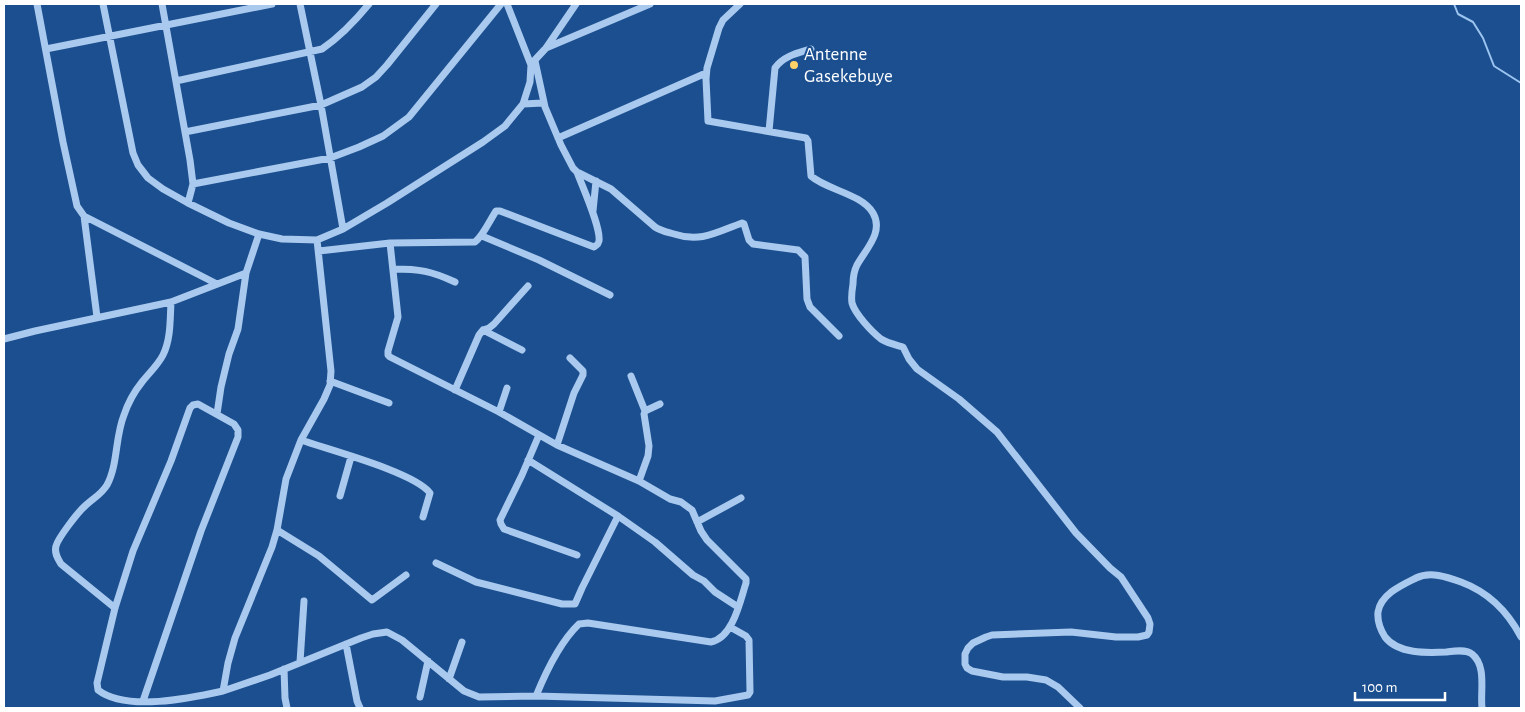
<svg xmlns="http://www.w3.org/2000/svg" width="1525" height="712" viewBox="0 0 1525 712" font-family="'Alegreya Sans',sans-serif">
	<rect width="100%" height="100%" fill="#1b4f8f"/>
	<g fill="none" stroke-linecap="round" stroke-linejoin="round">
		<path stroke="#9cc4f0" stroke-width="2" d="M1454,4L1458,14L1473,22L1483,38L1494,66L1521,83"/>
		<path stroke="#a9c9ee" stroke-width="7" d="M37,4L63,142L77,206L84,216L217,284
			M103,4L133,153L138,165L148,178L163,189L188,203L229,223L259,234L282,239L317,240L343,229L387,203L483,142L505,126L523,104L530,82L531,65L507,4
			M162,4L190,160L193,184L188,203
			M300,4L321,105L343,229
			M740,4L723,20L719,28L707,68L706,79L708,121L806,138L808,141L811,176C827,190 862,194 873,213C884,232 866,249 857,265C854,271 853,277 853,284C852,290 851,297 852,303C855,314 872,332 881,339C887,343 896,345 903,347L909,359L917,369L959,399L997,432L1076,533L1110,568L1121,577L1148,618L1150,624L1149,632L1147,635L1138,637H1116L1071,632L992,635L986,637L973,643L968,648L965,654V664L967,668L972,671L1003,677H1027L1046,680L1058,687L1080,708
			M546,48L650,4
			M46,49L272,4
			M535,61L545,107L561,145L573,168L577,172L611,189L655,227C661,231 667,232 674,234C701,243 717,232 742,223L744,224L749,240L753,244L798,250L805,257L807,299L810,307L839,336
			M533,62L546,48L576,4
			M176,81L322,49C341,36 355,21 369,4
			M523,104L543,103
			M769,131L775,68C783,56 798,53 811,49
			M185,132L321,105L362,87L376,77L387,65L436,4
			M558,138L706,73
			M193,184L330,158L359,147L383,136L409,117L501,4
			M593,211L596,181
			M84,216L97,317
			M482,236L539,260L610,295
			M390,243L398,317L388,351V355L390,357L499,412L557,445L639,481L670,499L681,502L692,510L701,531L707,540L746,579V583C740,601 733,638 711,642L588,623L579,624C561,641 545,674 536,696
			M319,251L390,243L475,242C483,236 490,220 496,211H500L594,247C598,244 598,245 599,241C601,227 582,186 577,172
			M393,269C420,269 431,271 455,282
			M483,330L522,350
			M4,339L35,331L171,302L246,273L259,234
			M631,376L645,411L644,414L649,446L648,456L639,481
			M330,381L389,403
			M455,390L479,335L483,330L489,328L494,324L528,286
			M645,411L660,404
			M499,412L507,388
			M217,414L221,387L229,354L238,329L246,273
			M539,435L522,475L500,520L501,524L504,529L577,555
			M301,440C329,450 414,472 430,493L423,517
			M557,445L574,393L583,375V371L570,358
			M528,460L618,516L655,542L693,575L704,581L715,592L738,607
			M340,496L351,457
			M697,522L741,498
			M277,530L319,556L372,600L406,575
			M436,563L476,582L562,604H575L582,588L618,516
			M115,608L61,564C58,559 54,553 56,546C58,538 78,512 85,506C92,499 101,495 107,485C118,465 115,437 124,415C128,403 134,392 142,382C149,373 158,365 163,355C171,339 170,319 171,302
			M346,644L357,701L360,708
			M300,662L304,601
			M284,669L285,698L287,708
			M449,679L462,642
			M223,691L270,675L361,638L373,634L387,632L402,640L464,691L479,697L536,696L715,701L748,695L750,692L749,640L746,636L730,627
			M420,697L428,661
			M143,701L201,531L238,437V430L234,424L198,404L193,405L190,408L171,461L133,551L115,608L97,683L98,690C126,712 191,698 223,691L228,663L235,638L272,547L277,530L286,479L301,440L324,399L330,385L331,371L317,240
			M1482,708C1480,691 1487,666 1472,654C1465,649 1454,651 1446,652C1427,653 1398,654 1385,637C1380,629 1377,622 1378,612C1381,594 1402,585 1416,578C1430,571 1447,577 1461,582C1488,592 1508,612 1521,637"/>
	</g>
	<circle fill="#ffd166" stroke="#1b4f8f" stroke-width="2" cx="794" cy="65" r="5"/>
	<g text-anchor="middle" dominant-baseline="central" stroke-width="4" stroke-linejoin="round" paint-order="stroke">
		<g font-size="19" fill="#fff" stroke="#1b4f8f" text-anchor="start">
			<text x="804" y="54">Antenne<tspan x="804" dy="22">Gasekebuye</tspan></text>
		</g>
	</g>
	<rect width="1525" height="712" fill="none" stroke="#ffffff" stroke-width="10"/>
	<path d="M1355 692v8h90v-8" fill="none" stroke="#ffffff" stroke-width="2.5"/>
	<text x="1362" y="692" font-size="15" fill="#ffffff" stroke="#1b4f8f" stroke-width="4" paint-order="stroke">100 m</text>
</svg>
